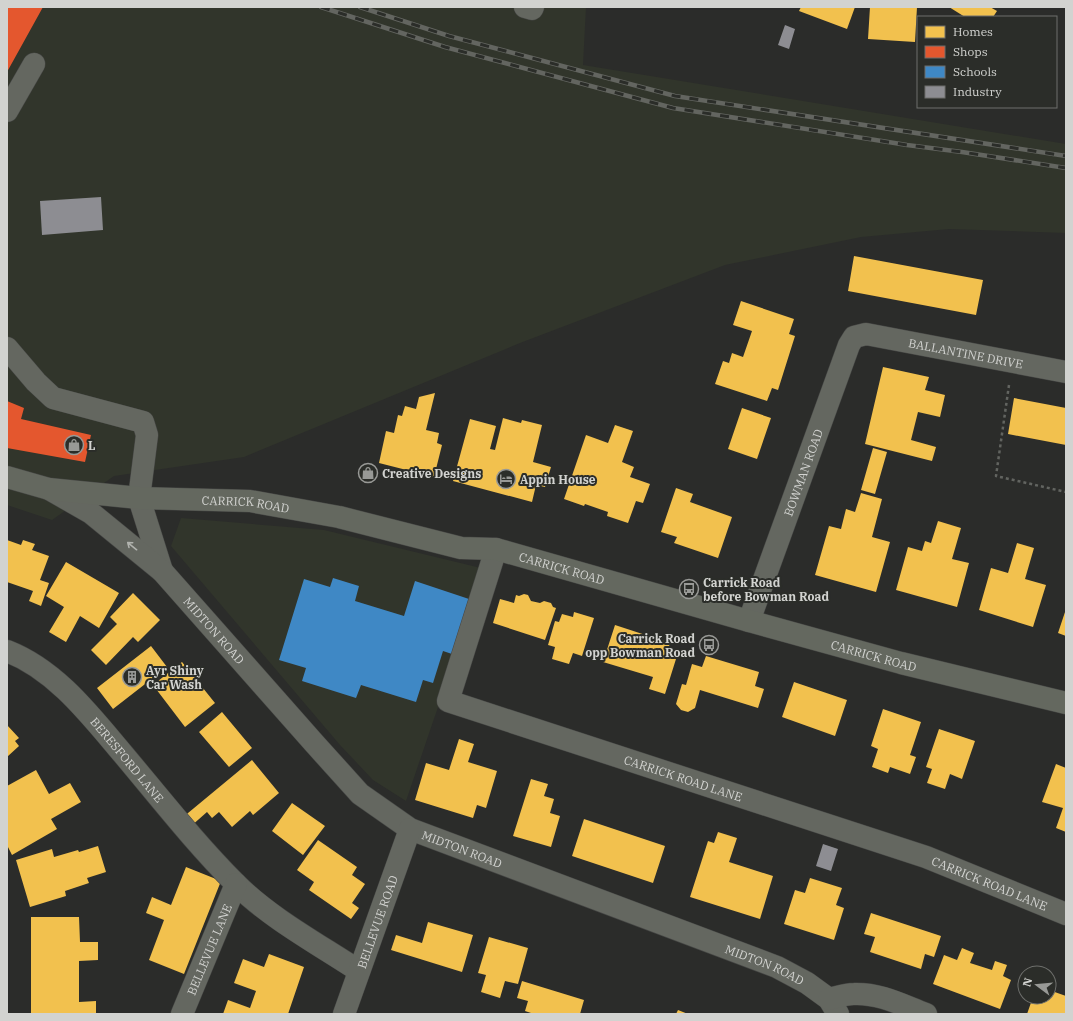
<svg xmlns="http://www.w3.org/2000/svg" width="1073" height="1021" viewBox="0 0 1073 1021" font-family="'IBM Plex Serif',serif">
	<rect width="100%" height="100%" fill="#2b2c2a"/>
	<path fill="#31352b" d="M7,7H586L583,65L1066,144V233L949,229L861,237L725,265L520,343L244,457L114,476L52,520L7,505Z
		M181,518L324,530L485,569L406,801L373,780L340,745L171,546Z"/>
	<path fill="#f2c14e" d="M801,7H855L847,29L799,11Z
		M870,7H917L915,42L868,39Z
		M949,7H990L997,11L993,17H965Z
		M854,256L983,280L976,315L848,291Z
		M741,301L794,319L789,334L795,336L778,390L772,388L767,401L715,384L723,361L729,363L732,353L743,357L752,331L733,325Z
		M883,367L929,377L925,390L945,395L940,417L918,412L911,440L936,447L932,461L865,444Z
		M435,393L426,430L439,433L437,443L442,445L434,477L379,463L386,431L394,433L398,415L402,416L405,406L416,409L419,397Z
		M1014,398L1066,408V445L1008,434Z
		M742,408L771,418L757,459L728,449Z
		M503,418L521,423L522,420L542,425L533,462L551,467L545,487L536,485L532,502L453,481L470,419L496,426L490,449L495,450Z
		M615,425L633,431L622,462L634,467L630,477L650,484L643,503L636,501L628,523L607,516L608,512L585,504L584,506L564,499L586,435L608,443Z
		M873,448L887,452L875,494L861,490Z
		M676,488L693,494L690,502L732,517L718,558L674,543L677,537L661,532Z
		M861,493L882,499L872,537L890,542L876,592L815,575L829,526L841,529L846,509L855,512Z
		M938,521L961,528L952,559L969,563L957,607L896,590L908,547L922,551L925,541L931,543Z
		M7,540L21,545L23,540L35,544L32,550L49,556L40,580L49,583L41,606L29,601L33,591L7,582Z
		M1017,543L1034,548L1025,579L1046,585L1033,627L979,610L991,568L1008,573Z
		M66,562L119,593L99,628L80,616L66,642L49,632L64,607L46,596Z
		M133,593L160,620L138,642L133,637L106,665L91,650L117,624L110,617Z
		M524,594L528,595L531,601L540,603L544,601L551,603L553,607L556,608L545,640L493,623L500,599L514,603L516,595L519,596Z
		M1066,609V636L1058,633Z
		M574,612L594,618L582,656L573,653L569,664L552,659L555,647L548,645L555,621L559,622L562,614L573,617Z
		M615,625L670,643L666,656L676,659L665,694L649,689L653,677L603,662Z
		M151,646L167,667L113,709L97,688Z
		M706,656L759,672L755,686L764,689L758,708L700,690L695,708L688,712L681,710L676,704L682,684L686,685L692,664L702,667Z
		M182,662L215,703L185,727L153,685Z
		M794,682L847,700L835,736L782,717Z
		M883,709L921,722L910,755L916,757L910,774L890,767L888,773L872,767L878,749L871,746Z
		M222,712L252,748L229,767L199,732Z
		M7,725L19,738L15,741L19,746L7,757Z
		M939,729L975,741L962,779L950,774L945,789L927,783L932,769L926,767Z
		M459,739L474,744L468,762L497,771L486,808L477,805L473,818L415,800L426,763L449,770Z
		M252,760L279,793L253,815L250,811L232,827L219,812L212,818L207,812L190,827L182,818Z
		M1056,764L1066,768V832L1056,828L1063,808L1042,802Z
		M36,770L49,794L70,783L81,802L51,819L57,829L12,855L7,845V786Z
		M531,779L548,784L544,796L554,799L550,813L560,816L551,847L513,836Z
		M292,803L325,826L303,855L272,831Z
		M584,819L665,846L653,883L572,856Z
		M718,832L737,838L729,862L773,876L760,919L690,897L708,841L714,843Z
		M318,840L357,867L352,875L365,884L352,903L359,908L351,919L309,890L314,882L297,870Z
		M98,846L106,872L87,878L89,883L65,891L66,896L30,907L16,860L52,849L54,857L78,850L79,852Z
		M186,867L221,881L184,974L149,960L164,920L146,913L152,897L171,905Z
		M810,878L842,888L836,905L844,908L834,940L784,924L795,890L805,893Z
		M871,913L941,936L934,957L925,954L921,969L870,952L875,937L864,934Z
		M31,917H79L80,942H98V960L79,961V1002L96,1001V1014H31Z
		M428,922L473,935L462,972L391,950L396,935L422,943Z
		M489,937L528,948L518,984L505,981L500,998L481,992L486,975L478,973Z
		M962,948L974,953L970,963L992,970L995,961L1007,965L1003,976L1011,980L1000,1009L933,984L944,955L957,960Z
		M269,954L304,967L288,1014H223L228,1000L250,1008L256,991L234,983L243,959L264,967Z
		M522,981L584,1000L580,1014H534L525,1011L528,1001L517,998Z
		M1049,990L1066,996V1014H1027L1033,997H1049Z
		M678,1010L688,1014H676Z"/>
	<path fill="#e4572e" d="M7,7H43L7,72Z
		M7,401L24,408L21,419L91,435L85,462L7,448Z"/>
	<path fill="#3f88c5" d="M333,578L359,586L355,601L404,616L415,581L472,600L455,655L443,651L433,683L423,680L416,702L361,685L356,698L302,681L306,668L279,660L304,579L330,587Z"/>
	<path fill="#8d8d92" d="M785,25L795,29L789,49L778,45Z
		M101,197L103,230L42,235L40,201Z
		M823,844L838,849L831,871L816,866Z"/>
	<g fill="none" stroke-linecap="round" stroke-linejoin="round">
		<defs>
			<g id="minor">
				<path d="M525,7L532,9L533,7"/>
				<path d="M7,111L34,64"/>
				<path d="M7,348L36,382L53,398L143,422L147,435L139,498L162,571"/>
				<path id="s1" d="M49,489L91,513L162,571L314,743L360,794L410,829L777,967L807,983L829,999L838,1014"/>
				<path id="s2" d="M496,549L448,701L926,857L1066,914"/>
				<path id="s3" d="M749,621L849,345L854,337L866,334L1066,372"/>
				<path id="s4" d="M7,651C56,670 90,715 123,754C160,798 195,843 236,884C270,918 318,944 359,971"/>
				<path d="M829,999C837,997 846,994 854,994C880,993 902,1005 926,1014"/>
				<path id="s5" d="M182,1014L236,884"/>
				<path id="s6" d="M344,1014L410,829"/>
			</g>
			<g id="major">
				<path id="s7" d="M7,477L49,489L139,498L250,501L339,517L461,548L496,549L749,621L901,663L1066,703"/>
			</g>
		</defs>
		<use href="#minor" stroke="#464745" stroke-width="23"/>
		<use href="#major" stroke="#464745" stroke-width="23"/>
		<path stroke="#626460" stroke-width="2.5" stroke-dasharray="3 3" stroke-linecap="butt" d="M1009,385L996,476L1066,492"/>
		<use href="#minor" stroke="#646760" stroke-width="22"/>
		<use href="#major" stroke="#64685f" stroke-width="22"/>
		<defs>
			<path id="rail" d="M321,7L445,47L673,108L907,145L962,152L1066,168
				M360,7L449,36L675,96L1066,156"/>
		</defs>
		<use href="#rail" stroke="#636560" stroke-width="4.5"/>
		<use href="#rail" stroke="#2b2d29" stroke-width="3" stroke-dasharray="9" stroke-linecap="butt"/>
	</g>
	<defs><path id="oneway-shaft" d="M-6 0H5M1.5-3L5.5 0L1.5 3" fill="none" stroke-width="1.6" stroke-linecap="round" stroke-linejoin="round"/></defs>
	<use stroke="#b1b3ae" href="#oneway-shaft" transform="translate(132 546) rotate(-141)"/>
	<defs>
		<symbol id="shop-ring" viewBox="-11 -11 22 22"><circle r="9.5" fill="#2b2d29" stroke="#989996" stroke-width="1.5"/><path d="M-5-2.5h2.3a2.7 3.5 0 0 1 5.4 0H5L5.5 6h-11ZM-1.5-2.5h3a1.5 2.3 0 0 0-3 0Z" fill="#989996"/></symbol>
		<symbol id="hotel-ring" viewBox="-11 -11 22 22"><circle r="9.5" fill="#2b2d29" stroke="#989996" stroke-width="1.5"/><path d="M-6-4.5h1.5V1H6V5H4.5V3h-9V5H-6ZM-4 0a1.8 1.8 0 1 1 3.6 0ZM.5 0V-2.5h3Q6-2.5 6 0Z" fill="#989996"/></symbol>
		<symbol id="bus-ring" viewBox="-11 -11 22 22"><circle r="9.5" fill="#2b2d29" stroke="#989996" stroke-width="1.5"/><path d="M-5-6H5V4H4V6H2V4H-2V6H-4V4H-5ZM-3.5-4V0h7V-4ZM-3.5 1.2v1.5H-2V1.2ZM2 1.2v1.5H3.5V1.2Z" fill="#989996"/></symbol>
		<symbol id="building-ring" viewBox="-11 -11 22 22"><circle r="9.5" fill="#2b2d29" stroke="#989996" stroke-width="1.5"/><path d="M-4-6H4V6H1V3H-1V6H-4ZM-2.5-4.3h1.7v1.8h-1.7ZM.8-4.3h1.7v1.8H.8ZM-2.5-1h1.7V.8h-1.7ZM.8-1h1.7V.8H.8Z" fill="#989996"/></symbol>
	</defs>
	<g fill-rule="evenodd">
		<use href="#shop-ring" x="63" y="434" width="22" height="22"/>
		<use href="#shop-ring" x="357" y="462" width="22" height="22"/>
		<use href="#hotel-ring" x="495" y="468" width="22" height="22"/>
		<use href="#bus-ring" x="678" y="578" width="22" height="22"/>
		<use href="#bus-ring" x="698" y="634" width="22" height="22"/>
		<use href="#building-ring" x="121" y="666" width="22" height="22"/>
	</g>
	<g text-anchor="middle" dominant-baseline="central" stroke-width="4" stroke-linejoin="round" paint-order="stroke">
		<g font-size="12" fill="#d2d3d0" stroke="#2b2d29">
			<text stroke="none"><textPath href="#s3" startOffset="417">BALLANTINE DRIVE</textPath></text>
			<text stroke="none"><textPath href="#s3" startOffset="158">BOWMAN ROAD</textPath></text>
			<text stroke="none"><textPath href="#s7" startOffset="241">CARRICK ROAD</textPath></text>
			<text stroke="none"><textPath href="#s7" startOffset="565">CARRICK ROAD</textPath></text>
			<text stroke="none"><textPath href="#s1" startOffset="219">MIDTON ROAD</textPath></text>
			<text stroke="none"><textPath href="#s7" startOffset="889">CARRICK ROAD</textPath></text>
			<text stroke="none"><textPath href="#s4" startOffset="164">BERESFORD LANE</textPath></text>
			<text stroke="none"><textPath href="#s2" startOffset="407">CARRICK ROAD LANE</textPath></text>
			<text stroke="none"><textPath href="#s1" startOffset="555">MIDTON ROAD</textPath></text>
			<text stroke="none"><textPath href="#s2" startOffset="731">CARRICK ROAD LANE</textPath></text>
			<text stroke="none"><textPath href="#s6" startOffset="98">BELLEVUE ROAD</textPath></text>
			<text stroke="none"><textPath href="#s5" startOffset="70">BELLEVUE LANE</textPath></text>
			<text stroke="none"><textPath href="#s1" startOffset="879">MIDTON ROAD</textPath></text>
		</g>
		<g font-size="12" font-weight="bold" fill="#d2d3d0" stroke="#2b2d29" text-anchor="start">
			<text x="88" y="445">L</text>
			<text x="382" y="473">Creative Designs</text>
			<text x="520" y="479">Appin House</text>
			<text x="703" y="582">Carrick Road<tspan x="703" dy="14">before Bowman Road</tspan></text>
			<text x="695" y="638" text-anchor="end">Carrick Road<tspan x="695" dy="14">opp Bowman Road</tspan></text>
			<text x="146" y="670">Ayr Shiny<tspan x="146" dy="14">Car Wash</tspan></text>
		</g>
	</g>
	<rect width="1073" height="1021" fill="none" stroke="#d2d3d0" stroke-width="16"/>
	<rect x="917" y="16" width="140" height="92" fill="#2b2d29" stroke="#6e6f6c"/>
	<rect x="925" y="26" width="20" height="12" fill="#f2c14e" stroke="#6e6f6c"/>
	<text x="953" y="36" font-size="12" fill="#d2d3d0">Homes</text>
	<rect x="925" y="46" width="20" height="12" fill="#e4572e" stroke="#6e6f6c"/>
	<text x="953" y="56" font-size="12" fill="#d2d3d0">Shops</text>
	<rect x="925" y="66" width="20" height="12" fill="#3f88c5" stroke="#6e6f6c"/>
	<text x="953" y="76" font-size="12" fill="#d2d3d0">Schools</text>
	<rect x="925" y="86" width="20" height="12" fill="#8d8d92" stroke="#6e6f6c"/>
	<text x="953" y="96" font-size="12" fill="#d2d3d0">Industry</text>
	<g transform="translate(1037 985) rotate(286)"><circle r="19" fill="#2b2d29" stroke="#6e6f6c"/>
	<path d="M0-3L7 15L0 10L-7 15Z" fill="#989996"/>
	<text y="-6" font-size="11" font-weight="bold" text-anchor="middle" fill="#d2d3d0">N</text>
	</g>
</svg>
